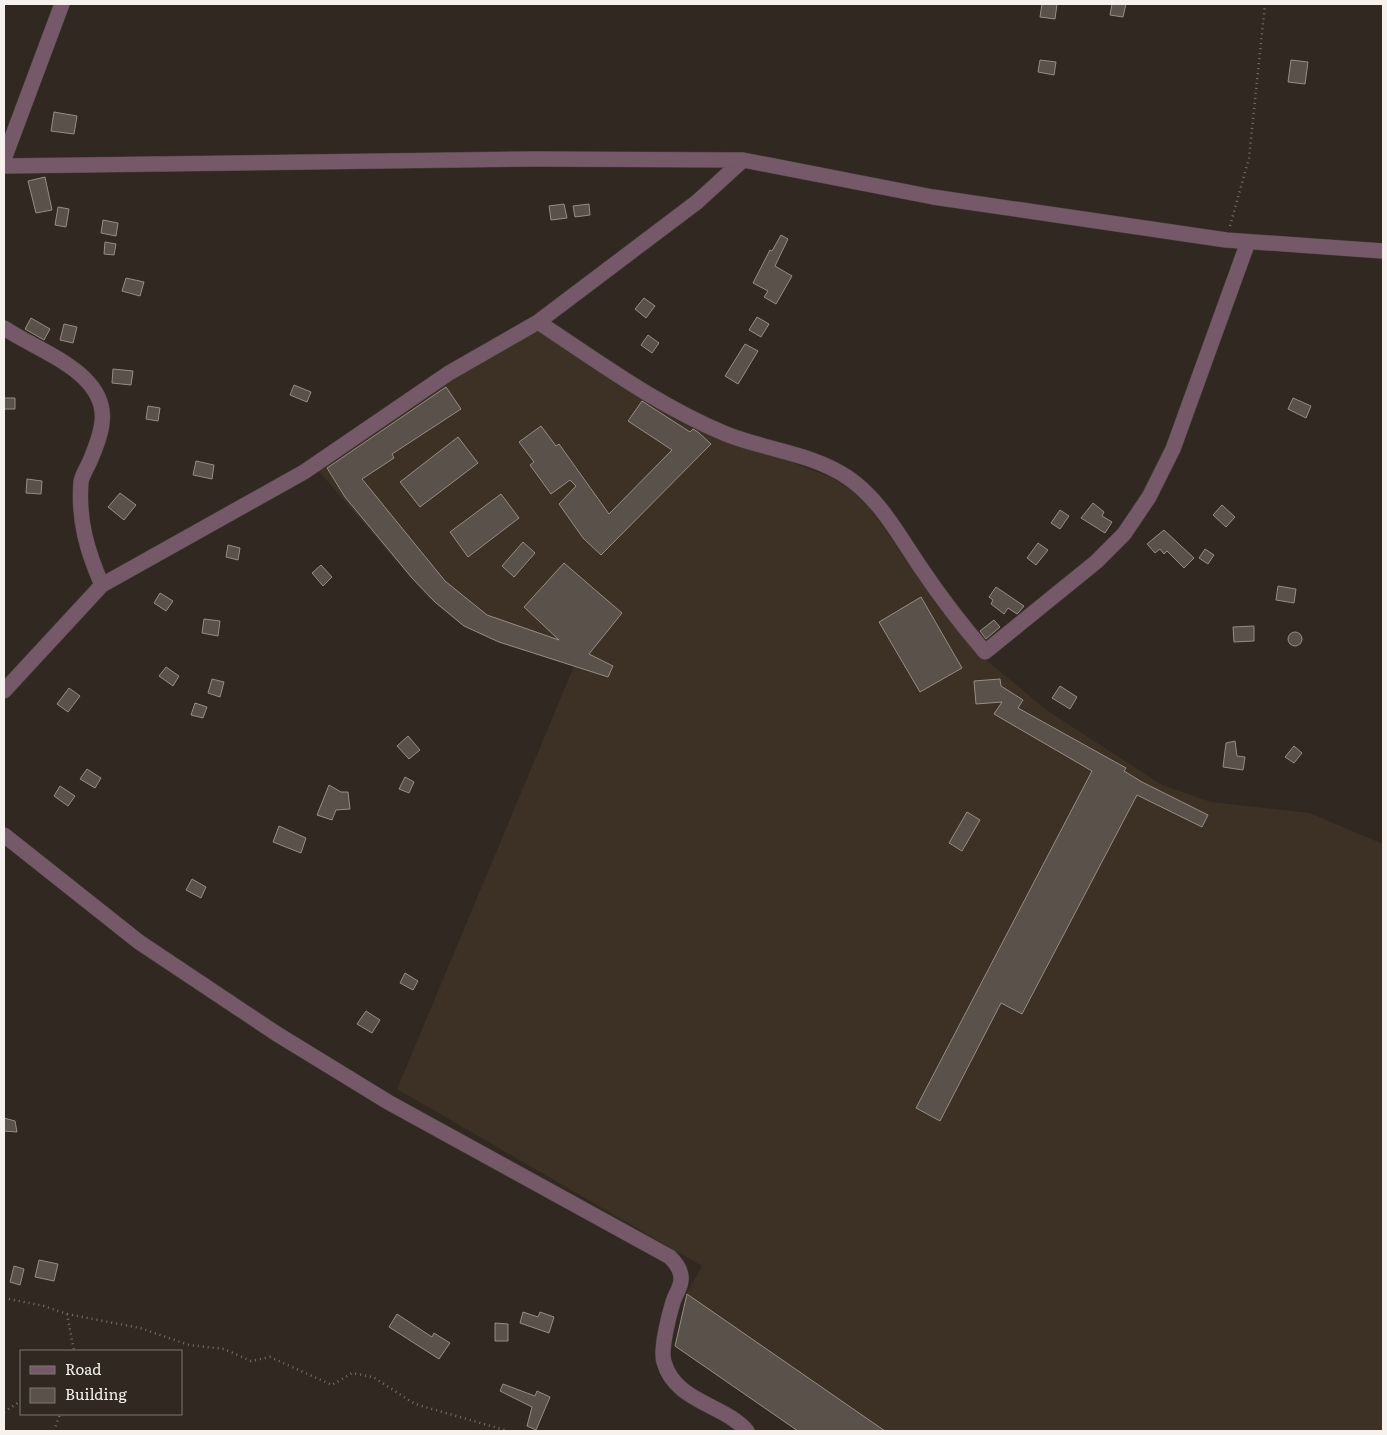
<svg xmlns="http://www.w3.org/2000/svg" width="1387" height="1435" viewBox="0 0 1387 1435" font-family="Literata,serif">
	<rect width="100%" height="100%" fill="#302821"/>
	<path fill="#3d3025" d="M535,327L655,407L692,427L789,461L833,478L855,493L869,507L940,609L980,655L1048,711L1162,785L1211,802L1310,813L1383,844V1431H798L675,1346L686,1294L702,1266L397,1089L574,666L496,642L460,624L429,599L316,468Z"/>
	<path fill="#5a514a" stroke="#978d85" d="M1042,4H1057L1055,19L1040,17Z
		M1112,4H1126L1123,17L1110,15Z
		M1040,60L1056,62L1054,75L1038,72Z
		M1291,60L1308,62L1305,84L1288,82Z
		M54,112L77,116L74,134L51,131Z
		M45,177L52,210L36,213L28,181Z
		M564,204L567,218L551,220L549,206Z
		M589,204L590,215L575,217L573,206Z
		M58,207L69,209L66,227L55,225Z
		M103,220L118,223L116,236L101,233Z
		M781,235L788,239L775,266L792,276L776,304L764,297L768,291L753,283L770,250L772,251Z
		M105,242L116,244L114,255L104,254Z
		M126,278L144,282L140,296L122,291Z
		M644,298L655,306L646,318L635,309Z
		M757,317L769,324L761,337L749,330Z
		M31,318L50,329L44,340L25,329Z
		M64,324L77,327L73,343L60,340Z
		M648,335L659,343L652,353L641,345Z
		M745,344L758,351L738,384L725,376Z
		M113,369L133,371L131,385L112,383Z
		M294,385L311,392L307,402L290,395Z
		M446,387L461,409L392,454L394,458L362,479L445,581L487,615L559,640L524,607L564,563L622,613L589,654L613,666L608,677L499,642L464,626L435,602L412,578L345,497L327,468Z
		M4,398H15V409H4Z
		M1293,398L1311,406L1306,418L1288,409Z
		M642,401L690,432L693,429L698,432L711,444L601,555L583,538L559,504L576,486L570,480L551,494L530,465L534,462L519,442L541,426L556,446L559,444L609,514L672,450L628,421Z
		M148,406L160,408L158,421L146,419Z
		M458,437L478,463L420,507L400,482Z
		M196,461L214,465L212,479L193,475Z
		M27,479L42,481L41,494L26,493Z
		M120,493L136,505L124,520L108,507Z
		M501,494L519,518L468,557L450,532Z
		M1093,503L1104,512L1102,516L1112,522L1105,533L1081,518Z
		M1222,505L1235,517L1226,527L1213,515Z
		M1060,510L1069,516L1060,529L1051,523Z
		M1164,530L1194,558L1184,568L1167,551L1164,554L1160,549L1155,553L1147,544Z
		M523,542L535,553L514,577L502,566Z
		M1038,543L1048,550L1036,565L1027,558Z
		M228,545L240,548L238,560L226,557Z
		M1205,549L1214,555L1208,564L1199,558Z
		M321,565L332,577L323,586L312,573Z
		M1278,586L1296,589L1294,603L1276,600Z
		M996,587L1024,606L1019,612L1017,614L1008,608L1004,614L991,604L993,600L989,597Z
		M160,593L173,601L166,611L154,603Z
		M921,597L962,668L920,692L879,622Z
		M204,619L220,621L218,636L202,633Z
		M994,620L1000,627L986,639L980,631Z
		M1254,626V641L1234,642L1233,627Z
		M1288 639a7 7 0 1 1 14 0a7 7 0 1 1-14 0Z
		M166,667L179,676L173,686L159,676Z
		M212,679L224,682L220,697L208,693Z
		M1000,679L1001,686L1023,700L1018,708L1126,768L1124,771L1142,782L1208,815L1202,827L1137,795L1022,1014L1001,1003L940,1121L916,1108L1092,771L994,714L1002,702L976,704L974,681Z
		M1060,686L1077,697L1070,709L1052,698Z
		M69,688L80,696L68,712L57,704Z
		M195,703L207,707L203,718L191,715Z
		M408,736L420,750L409,759L397,746Z
		M1235,741L1237,756L1245,757L1243,770L1223,767L1226,743Z
		M1294,746L1302,753L1294,763L1285,757Z
		M87,769L101,778L95,788L80,779Z
		M405,777L414,782L409,793L399,789Z
		M329,785L341,792H348L350,809L336,810L332,820L317,815Z
		M60,786L75,796L68,806L54,796Z
		M967,812L980,820L962,851L949,843Z
		M279,826L306,838L301,853L273,842Z
		M192,879L206,887L201,898L186,890Z
		M405,973L418,981L413,990L400,983Z
		M366,1011L380,1020L372,1033L357,1024Z
		M4,1118L15,1121L17,1132L4,1131Z
		M39,1260L58,1264L54,1281L35,1277Z
		M14,1266L24,1269L20,1285L10,1282Z
		M687,1294L885,1431H798L675,1346Z
		M523,1312L538,1317L540,1312L554,1317L549,1333L520,1323Z
		M397,1314L432,1337L434,1333L450,1343L439,1359L389,1327Z
		M495,1323L508,1324V1341H495Z
		M503,1384L535,1396L537,1391L550,1397L536,1430L527,1426L532,1407L500,1391Z"/>
	<g fill="none" stroke-linecap="round" stroke-linejoin="round">
		<defs>
			<path id="street" d="M4,159L62,4
				M4,166L536,159L743,160L933,197L1226,240L1383,251
				M538,322C599,362 658,406 726,434C766,450 811,453 847,477C880,499 899,536 921,568C941,598 962,625 985,652L1096,562L1124,534L1149,497L1173,449L1248,242
				M4,328C28,344 64,358 84,378C112,405 103,430 90,461C87,468 82,475 81,482C78,520 87,551 102,585
				M4,691L102,585L304,472L449,373L538,322L697,202L743,160
				M4,835L139,942L277,1034L388,1102L670,1257C676,1263 682,1271 681,1280C681,1287 675,1295 673,1302C669,1315 660,1350 664,1362C675,1402 724,1404 747,1431"/>
		</defs>
		<use href="#street" stroke="#4c443d" stroke-width="16"/>
		<path stroke="#78716b" stroke-width="2.5" stroke-dasharray="1 4" stroke-linecap="butt" d="M1230,226L1249,158L1265,4
			M4,1298L44,1306L67,1314L74,1351
			M67,1314L140,1328L189,1345L224,1349L251,1361L270,1357L332,1385L352,1373L373,1377L415,1404L508,1431
			M4,1412L21,1401
			M54,1431L60,1414"/>
		<use href="#street" stroke="#755969" stroke-width="15"/>
	</g>
	<rect width="1387" height="1435" fill="none" stroke="#f6f1ec" stroke-width="10"/>
	<rect x="20" y="1350" width="162" height="65" fill="#302821" stroke="#7f7872"/>
	<rect x="30" y="1366" width="25" height="8" fill="#755969" stroke="#7f7872"/>
	<text x="65" y="1375" font-size="15" fill="#f6f1ec">Road</text>
	<rect x="30" y="1388" width="25" height="15" fill="#5a514a" stroke="#7f7872"/>
	<text x="65" y="1400" font-size="15" fill="#f6f1ec">Building</text>
</svg>
